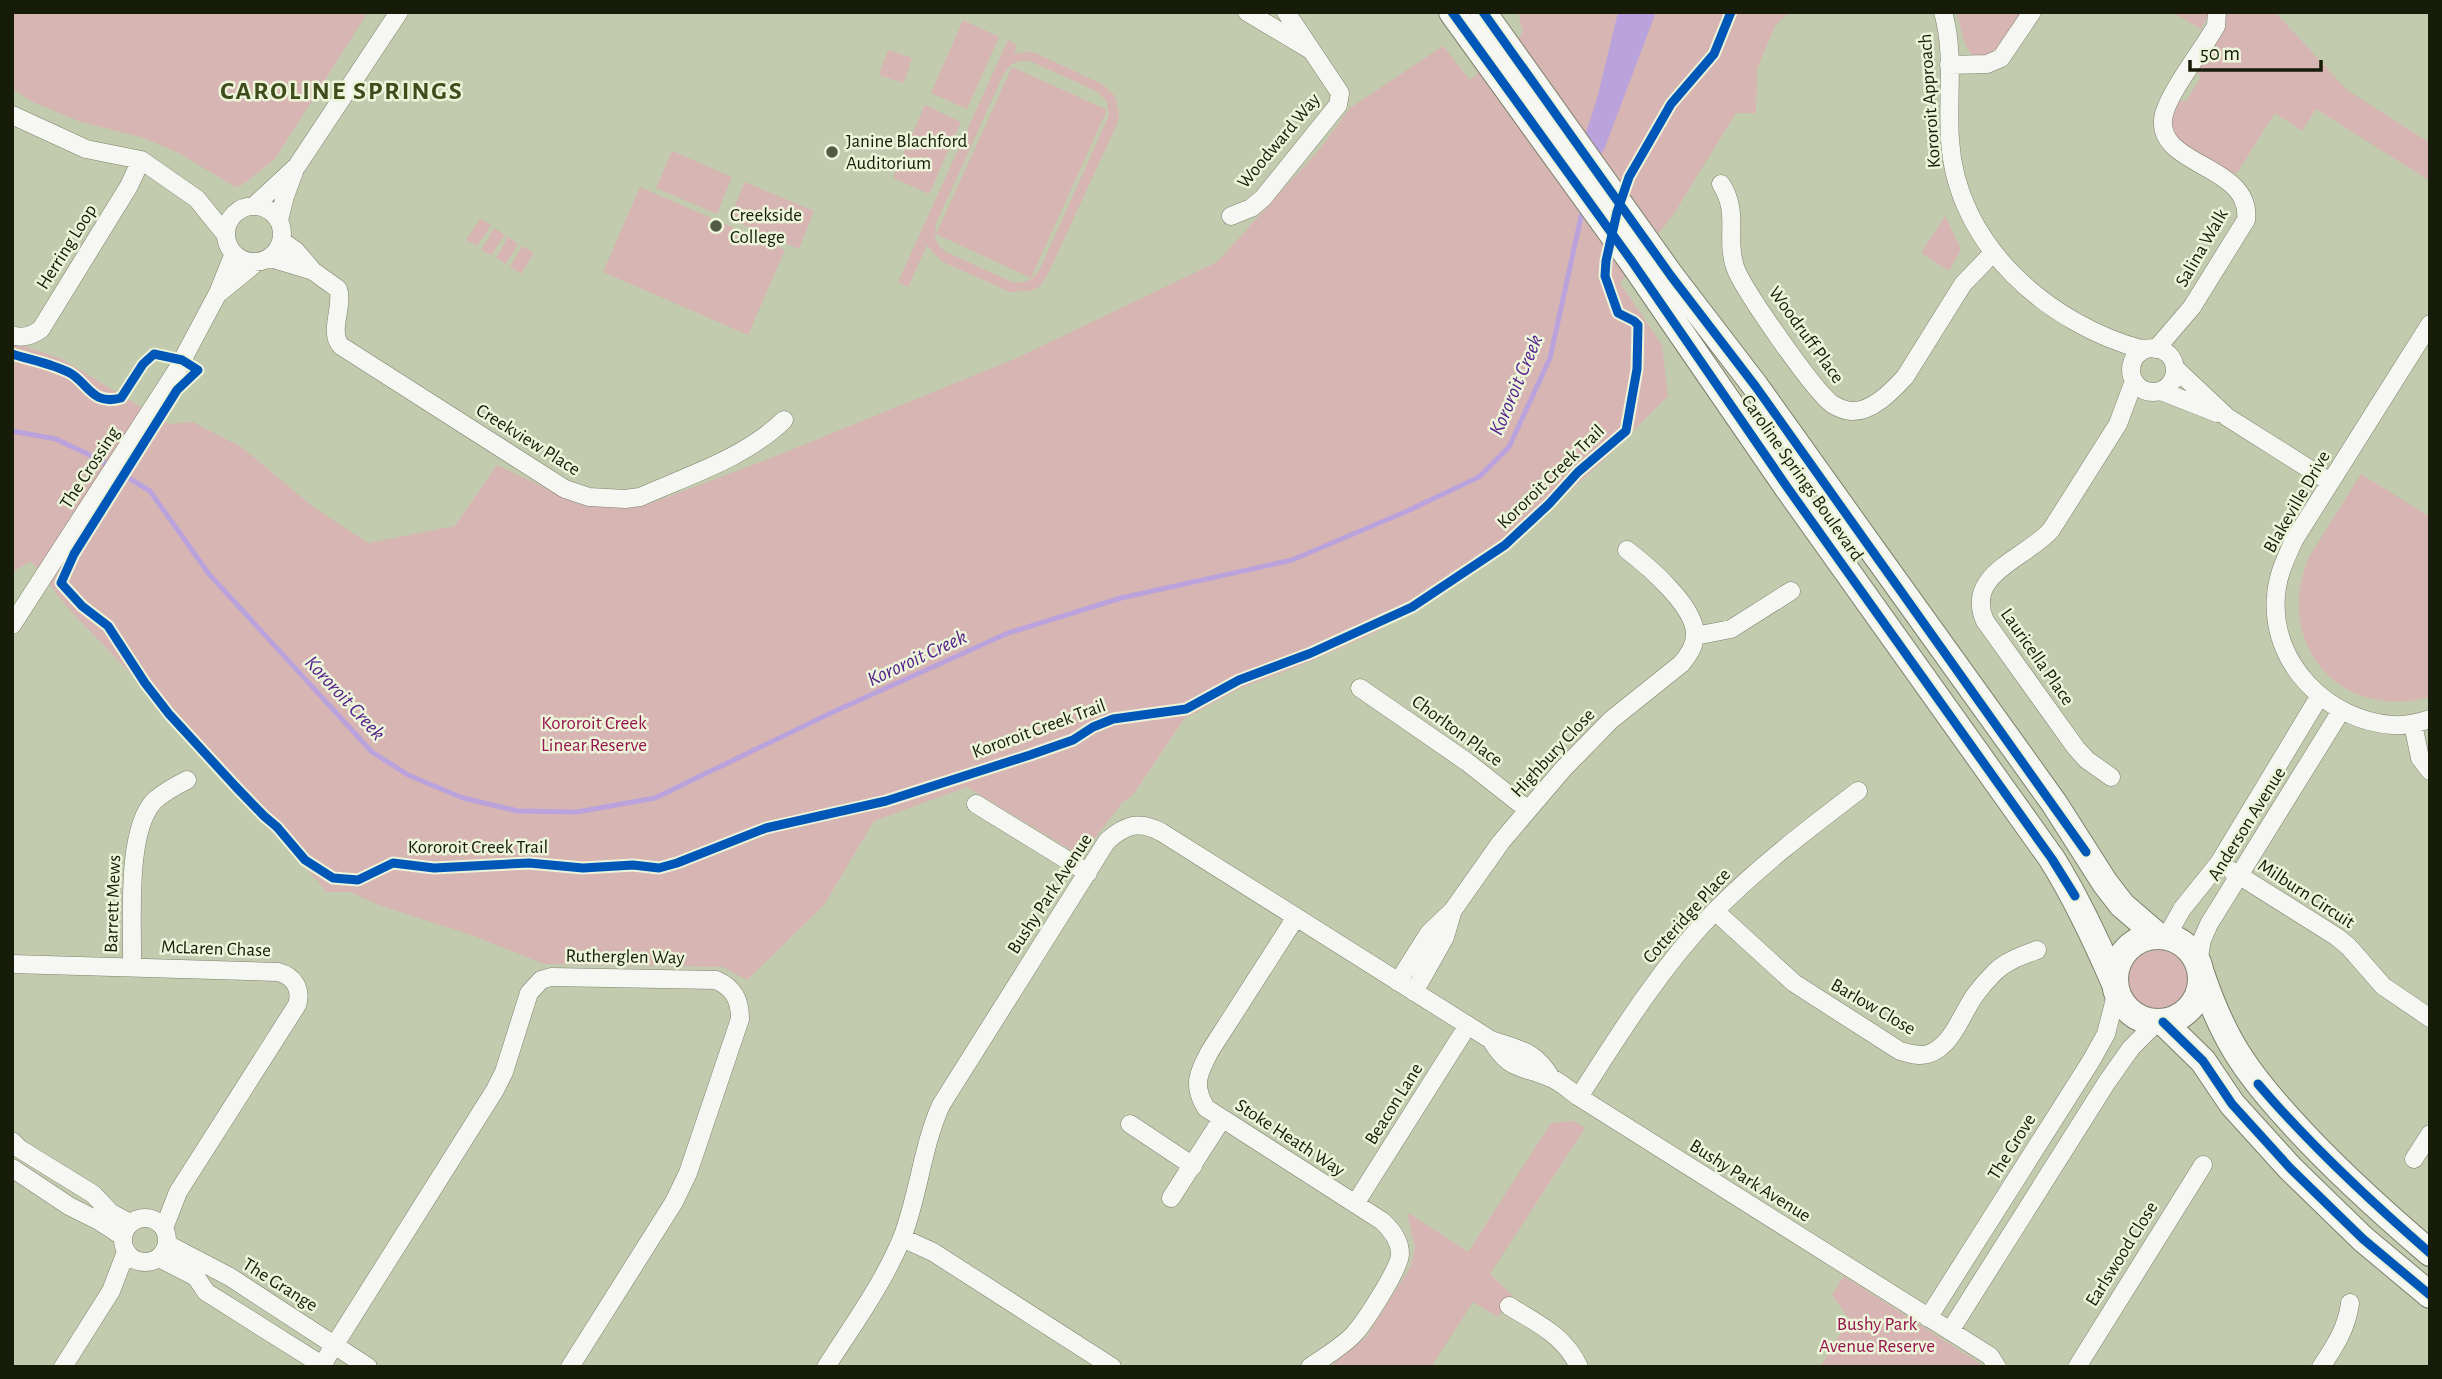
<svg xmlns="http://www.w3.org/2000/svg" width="2442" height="1379" viewBox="0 0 2442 1379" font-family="'Alegreya Sans',sans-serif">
	<rect width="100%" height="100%" fill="#c3cbae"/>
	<path fill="#d7b5b2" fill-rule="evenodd" d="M12,12H368L275,159L242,185L235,187L179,153L144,138L81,122L33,102L12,89Z
		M1518,12H1789L1775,26L1757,69L1756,113H1736L1673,215L1620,283L1662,345L1668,396L1602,462L1494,559L1375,633L1297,667L1239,689L1184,719L1133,795L1122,803L1081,856L967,787L874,821L824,905L747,980L723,967L544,964L474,936L379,905L350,892H327L200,746L68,608L31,561L12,572V342L62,359L169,424L193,422L243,448L312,506L368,543L455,526L497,465L579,504L646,505L771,458L1019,357L1217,262L1319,150L1350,108L1443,46L1470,80L1523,33Z
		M1957,12H2024L1990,58L1972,56L1964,42Z
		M2172,12H2210L2201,29Z
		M2221,12H2275L2347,90L2430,143V181L2316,109L2302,131L2275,113L2237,173H2232C2216,163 2176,145 2171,126C2169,117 2175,108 2179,101H2186L2201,77L2197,71L2217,41Z
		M963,20L999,37L967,109L931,93Z
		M1008,40L1017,45L1014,53L1033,52L1102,84L1115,96L1119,113L1118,122L1048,274L1039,287L1029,291L1010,292L941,261L927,245L908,287L898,282ZM1020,61H1030L1098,92L1107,102L1109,115L1040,269C1033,280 1025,284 1012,282L946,252C935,244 934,237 936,224L1005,71L1012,64Z
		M888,50L912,58L904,83L879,75Z
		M1012,67L1107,110L1031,278L936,234Z
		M925,105L961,122L929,194L893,178Z
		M672,151L732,177L717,214L656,188Z
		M745,182L814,211L799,249L729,219Z
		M640,187L785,250L748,335L603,272Z
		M1945,216L1961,249L1949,271L1921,253Z
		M480,219L491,225L477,246L466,240Z
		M494,228L505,235L491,255L481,250Z
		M508,237L518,244L506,264L496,258Z
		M522,246L534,253L521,274L510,267Z
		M2361,474L2430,517V697C2339,722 2273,643 2309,557Z
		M2128 980a30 30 0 1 1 60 0a30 30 0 1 1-60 0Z
		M1573,1121L1585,1128L1490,1274L1512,1295L1498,1317L1473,1302L1431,1367H1330L1367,1336L1411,1266L1415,1248L1407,1212L1468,1252L1551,1123Z
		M1844,1276L1984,1366V1367H1820L1849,1319L1832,1295Z"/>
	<path fill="#baa3dc" d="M1618,12H1656L1605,147L1597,162L1578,158L1598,95Z"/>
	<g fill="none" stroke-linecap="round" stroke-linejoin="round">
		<path stroke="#baa3dc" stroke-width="5" d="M12,431L56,439L96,458L150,491L209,574L372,752L408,775L463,798L518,811L577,812L655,798L833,712L1008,633L1121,598L1292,560L1405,512L1479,477L1509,447L1550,358L1583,208"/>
		<defs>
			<path id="street" d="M1247,12L1309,49
				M1943,12C1955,53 1947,98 1950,140C1956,245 2048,324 2144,350
				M1949,65L1987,64L2001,58L2032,12
				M12,115L86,149L141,160L197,199L226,235
				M1721,184C1740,213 1725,237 1735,267C1742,288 1814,391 1832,404C1837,407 1845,411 1852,411C1872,412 1892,391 1905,377L1963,284L1993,253
				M255,205L297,166L399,12
				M226 234a28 28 0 1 1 56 0a28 28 0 1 1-56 0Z
				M1231,216L1251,208L1263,198L1338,105L1340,93L1286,12
				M279,220L285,196L294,172
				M282,241L296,251L313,271
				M270,258L313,271L338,289C344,306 328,332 341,346L565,489L589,497L625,499L640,497C689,475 745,458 784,420
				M219,293L257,262
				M2430,324L2294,540C2286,558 2277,576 2276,596C2270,663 2328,721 2393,725C2405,726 2418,723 2430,719
				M12,335C22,339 33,335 41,329L129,186L141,160
				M2131 370a22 22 0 1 1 44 0a22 22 0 1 1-44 0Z
				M2156,349L2192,307L2246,220C2253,163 2151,167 2164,114C2170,91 2203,49 2216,26L2217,12
				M2175,368L2227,417L2330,482
				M2161,391L2217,413
				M12,625L177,370L218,293L234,253
				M1695,636L1731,629L1791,591
				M1360,688L1467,762L1528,810
				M2413,724L2420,758L2430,771
				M2111,777L2087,760L2076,748L1985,621C1964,574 2025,559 2051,530L2118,424L2134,381
				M976,804L1088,873
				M2232,871L2337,937L2349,947L2383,986L2430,1018
				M1715,911L1794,983L1900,1051C1909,1053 1918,1057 1928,1054C1952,1047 1962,1013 1975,995C1981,987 1987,980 1993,974C2005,961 2021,956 2037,950
				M1296,917L1210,1051C1198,1074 1192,1085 1206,1108L1382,1221C1392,1230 1400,1240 1400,1254C1400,1268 1365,1322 1354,1334C1342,1347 1324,1357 1310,1367
				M2167,936L2182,909L2219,863L2319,697
				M2198,962L2202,940L2209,924L2341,711
				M12,964L278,972C294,976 302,989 297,1005L178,1192L164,1228
				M132,967C133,925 125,832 154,801C164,792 175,786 187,780
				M1398,982L1429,933L1453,910L1501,842L1564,768L1611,720L1681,664C1688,656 1695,646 1695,635C1696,607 1648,566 1627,550
				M1414,992L1445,937L1453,910
				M1491,1040C1510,1072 1521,1065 1551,1078C1561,1082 1570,1091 1579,1097L1990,1356L1997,1367
				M1579,1097C1620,1033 1661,967 1714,912C1758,867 1808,829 1858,791
				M1130,1124L1193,1166
				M12,1141L20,1149L93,1194L111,1213L130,1223
				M2414,1159L2430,1134
				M12,1168L69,1206L99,1221L122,1236
				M1171,1198L1222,1119
				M1355,1204L1468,1025
				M123 1240a22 22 0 1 1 44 0a22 22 0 1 1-44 0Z
				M902,1238L933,1252L1112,1367
				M167,1244L230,1277L368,1367
				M159,1258L196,1277L206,1292L325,1367
				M1509,1306C1538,1324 1564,1335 1579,1367
				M1928,1318L2091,1061L2106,1034L2117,991
				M1950,1331L2107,1082L2131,1048L2157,1022
				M322,1365L495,1090L504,1072L529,993L541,980L551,977L716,980C734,988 740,1000 740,1019L688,1173L674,1202L570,1367
				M63,1367L111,1291L126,1252
				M826,1367C853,1325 883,1284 902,1238C919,1194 922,1147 941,1105L1107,841C1125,825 1139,820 1161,832L1491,1040C1519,1050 1535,1050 1551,1078
				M2077,1367L2203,1165
				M2321,1367C2335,1346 2347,1328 2350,1303"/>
			<path id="secondary" d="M1452,12L1631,260L1787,487L2052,859C2077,899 2096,940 2115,984
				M1483,12L1671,276L1756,387L1871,548L2054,803L2105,883L2122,905L2158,936
				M2115 979a43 43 0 1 1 86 0a43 43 0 1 1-86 0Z
				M2200,970C2208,994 2217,1017 2229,1039C2245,1069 2267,1095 2290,1120C2333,1168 2381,1211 2430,1253
				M2163,1022L2203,1061L2232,1104L2290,1168L2363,1239L2430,1295"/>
		</defs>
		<use href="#street" stroke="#7c826b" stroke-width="19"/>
		<use href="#secondary" stroke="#7c826b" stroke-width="28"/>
		<use href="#street" stroke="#f6f7f3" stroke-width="18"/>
		<use href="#secondary" stroke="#f6f7f3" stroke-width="26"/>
		<defs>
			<path id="cycleway" d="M1452,12L1631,260L1787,487L2052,859L2075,896
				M1483,12L1671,276L1756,387L2086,852
				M12,354C31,360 53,364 70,373C88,383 92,406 121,398L143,364L154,354L182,360L198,370L177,390L74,554L61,583L82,606L108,626L145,683L169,714L236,787L264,816L277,827L305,860L333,878L358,880L393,863L434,868L529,863L583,868L633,865L659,868L677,863L766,828L886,801L1030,755L1073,740L1093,727L1113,719L1186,709L1239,680L1311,653L1412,607L1505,545L1549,504L1578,472L1626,431L1637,369L1638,325L1634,321L1618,313L1605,276L1606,261L1617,212L1629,177L1671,104L1714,54L1731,12
				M2163,1022L2203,1061L2232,1104L2290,1168L2363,1239L2430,1295
				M2258,1084C2310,1145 2369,1200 2430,1253"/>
		</defs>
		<use href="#cycleway" stroke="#ecf4d9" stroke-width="13"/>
		<use href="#cycleway" stroke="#0057b8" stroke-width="9"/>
	</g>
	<g fill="#535942" stroke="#ecf4d9" stroke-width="2.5">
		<circle cx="832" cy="152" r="7"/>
		<circle cx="716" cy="226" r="7"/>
	</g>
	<g text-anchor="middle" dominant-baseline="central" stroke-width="5" stroke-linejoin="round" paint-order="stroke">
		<g font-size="19" fill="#171c08" stroke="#ecf4d9">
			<text transform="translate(1930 101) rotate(-94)">Kororoit Approach</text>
			<text transform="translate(1279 141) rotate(-50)">Woodward Way</text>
			<text transform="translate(67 247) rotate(-58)">Herring Loop</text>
			<text transform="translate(2202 248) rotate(-60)">Salina Walk</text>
			<text transform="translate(1806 335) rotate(54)">Woodruff Place</text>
			<text transform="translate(528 440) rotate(32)">Creekview Place</text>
			<text transform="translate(90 468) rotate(-57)">The Crossing</text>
			<text transform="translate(1551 477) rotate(-44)">Kororoit Creek Trail</text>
			<text transform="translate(1802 478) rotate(55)">Caroline Springs Boulevard</text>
			<text transform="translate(2297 502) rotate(-60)">Blakeville Drive</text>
			<text transform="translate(2037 657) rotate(55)">Lauricella Place</text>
			<text transform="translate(1039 729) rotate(-20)">Kororoit Creek Trail</text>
			<text transform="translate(1457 731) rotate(36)">Chorlton Place</text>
			<text transform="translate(1553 753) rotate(-47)">Highbury Close</text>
			<text transform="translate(2247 824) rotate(-58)">Anderson Avenue</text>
			<text x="478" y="847">Kororoit Creek Trail</text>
			<text transform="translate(1050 894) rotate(-57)">Bushy Park Avenue</text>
			<text transform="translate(2306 894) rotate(33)">Milburn Circuit</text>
			<text transform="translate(113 904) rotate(-88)">Barrett Mews</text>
			<text transform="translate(1687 916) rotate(-48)">Cotteridge Place</text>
			<text transform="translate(216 949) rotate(2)">McLaren Chase</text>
			<text transform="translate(625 957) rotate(1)">Rutherglen Way</text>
			<text transform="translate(1873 1007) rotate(30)">Barlow Close</text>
			<text transform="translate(1394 1104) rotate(-58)">Beacon Lane</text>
			<text transform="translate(1290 1138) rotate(33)">Stoke Heath Way</text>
			<text transform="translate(2012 1147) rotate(-58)">The Grove</text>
			<text transform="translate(1750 1181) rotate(32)">Bushy Park Avenue</text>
			<text transform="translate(2122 1254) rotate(-58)">Earlswood Close</text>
			<text transform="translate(280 1285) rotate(32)">The Grange</text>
		</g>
		<g font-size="19" fill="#171c08" stroke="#ecf4d9" text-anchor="start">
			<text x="846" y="141">Janine Blachford<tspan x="846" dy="22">Auditorium</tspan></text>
			<text x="730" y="215">Creekside<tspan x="730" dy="22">College</tspan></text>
		</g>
		<g font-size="19" fill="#97154f" stroke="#ecf4d9">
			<text x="594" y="723">Kororoit Creek<tspan x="594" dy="22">Linear Reserve</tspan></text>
			<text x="1877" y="1324">Bushy Park<tspan x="1877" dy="22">Avenue Reserve</tspan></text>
		</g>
		<g font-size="21" font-style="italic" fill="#56228e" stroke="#ecf4d9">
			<text transform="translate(1516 385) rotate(-67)">Kororoit Creek</text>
			<text transform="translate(917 658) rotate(-25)">Kororoit Creek</text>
			<text transform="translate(345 698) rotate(47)">Kororoit Creek</text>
		</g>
		<g font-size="26" font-weight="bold" letter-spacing="2" fill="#404b1c" stroke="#ecf4d9">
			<text x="342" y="91">CAROLINE SPRINGS</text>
		</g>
	</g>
	<rect width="2442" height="1379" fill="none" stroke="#171c08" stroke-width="28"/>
	<path d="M2190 60v10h131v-10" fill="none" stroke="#171c08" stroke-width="3.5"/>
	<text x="2200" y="60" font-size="21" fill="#171c08" stroke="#ecf4d9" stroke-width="5" paint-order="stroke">50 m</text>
</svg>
